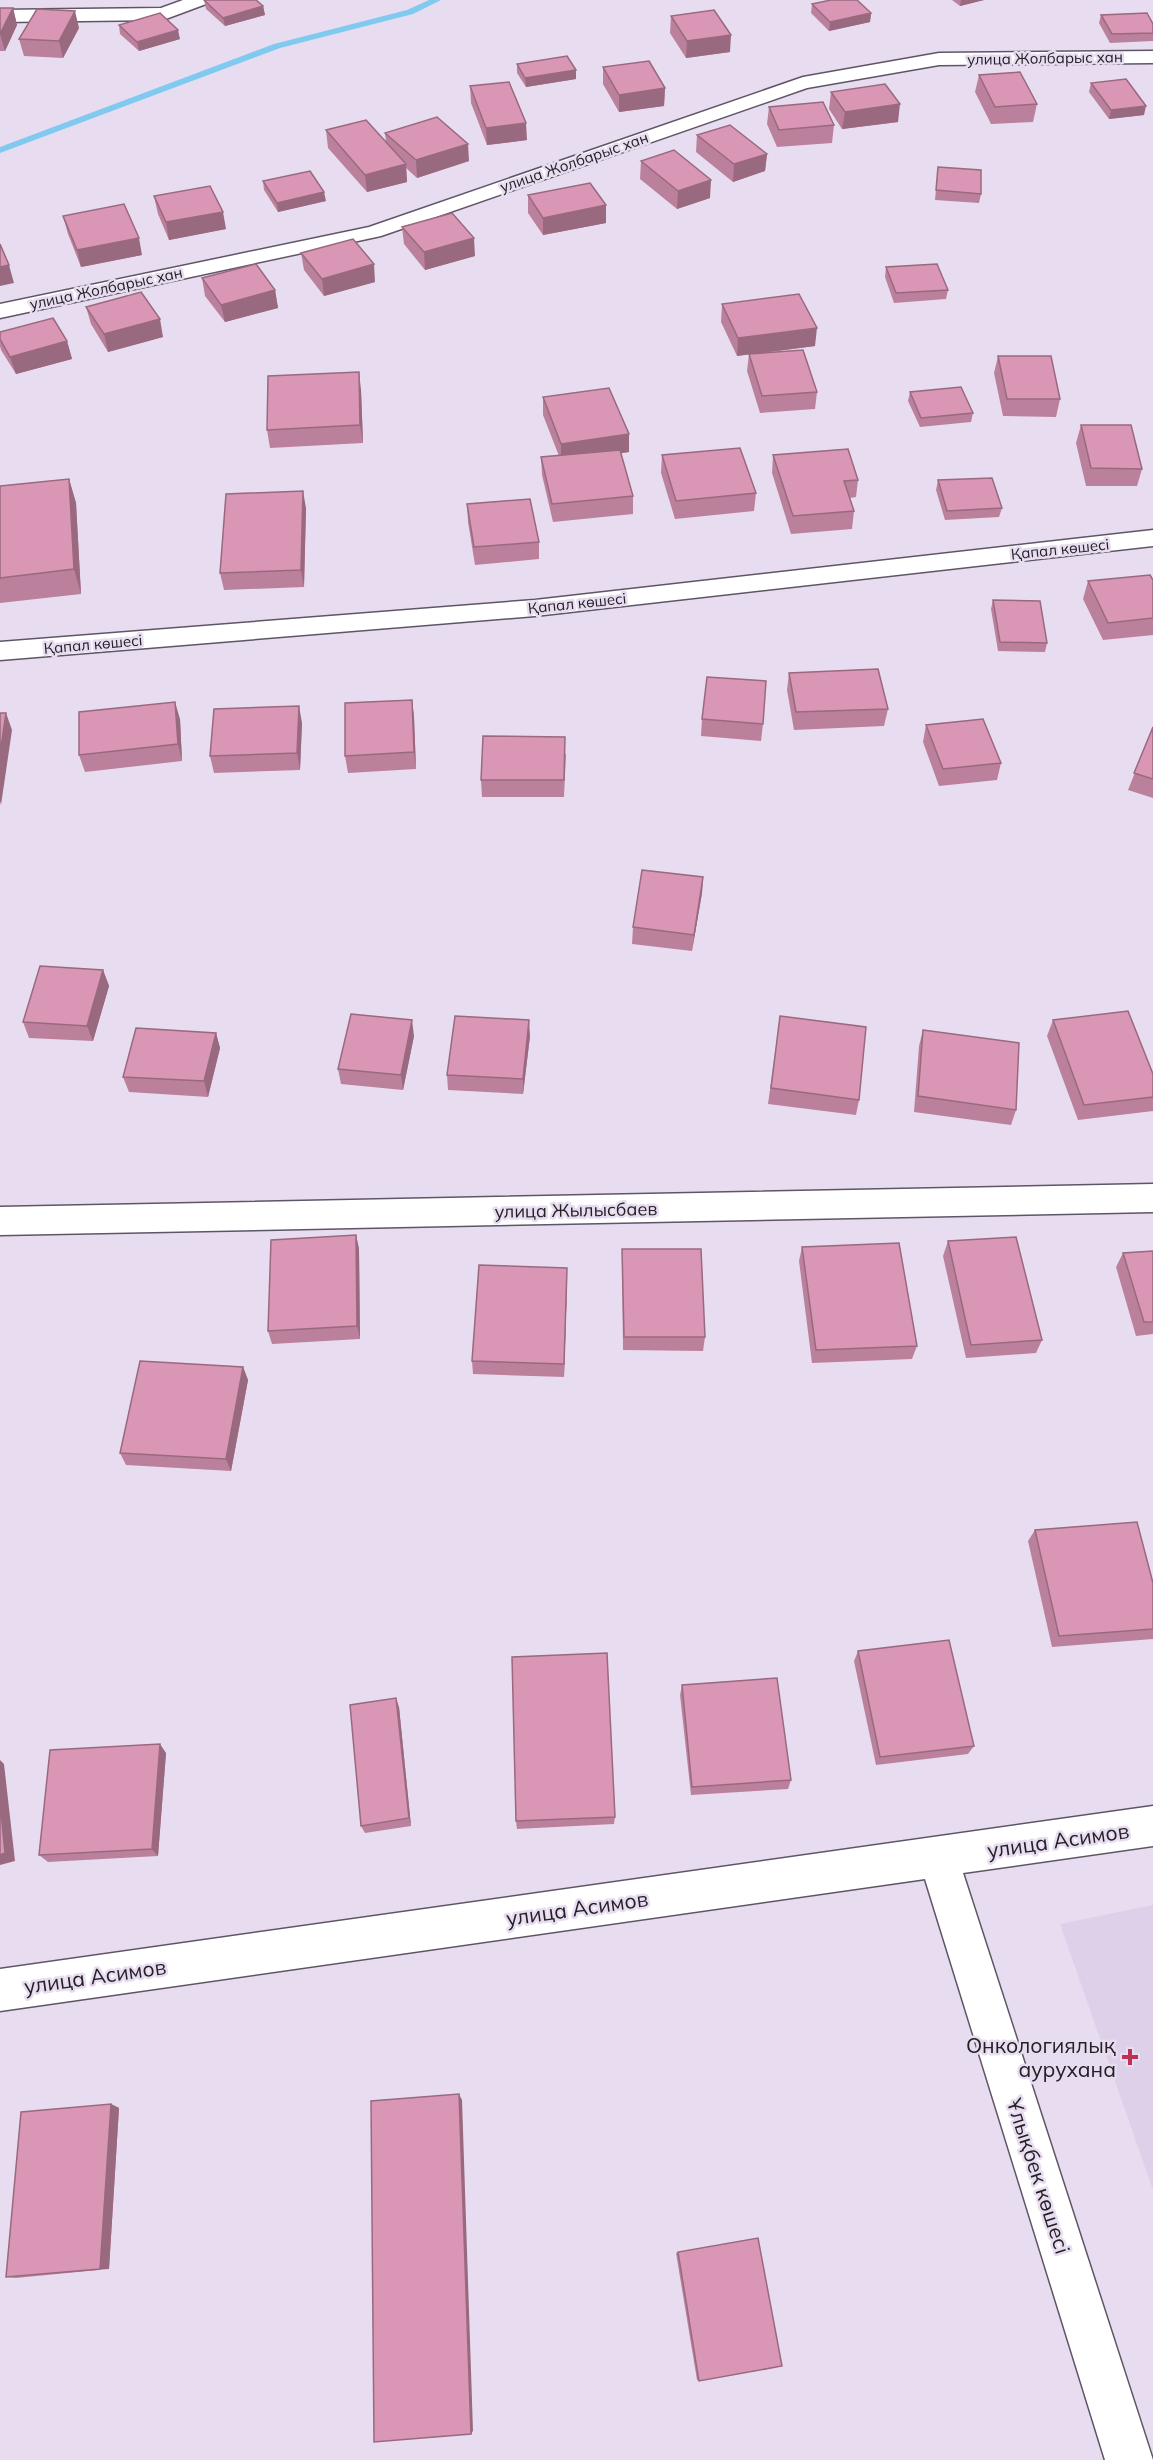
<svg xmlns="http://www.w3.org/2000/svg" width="1153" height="2460" viewBox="0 0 1153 2460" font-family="Mulish,sans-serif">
	<rect width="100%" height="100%" fill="#e8ddf0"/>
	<path fill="#ded0e9" d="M1153,1905V2190L1060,1924Z"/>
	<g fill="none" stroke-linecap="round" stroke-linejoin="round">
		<path fill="#7fcaee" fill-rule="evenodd" d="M429,0H441L413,14L280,48L0,153V147L274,44L407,10Z"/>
		<defs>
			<path id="street" d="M183,0H209L206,4L163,20L0,22V10L161,8Z
				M1153,51V63L939,65L807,88L381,236L0,318V304L369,227L803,77L939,53Z
				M1153,530V546L535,616L0,660V642L535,600Z
				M1153,1184V1212L0,1235V1207Z
				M1153,1806V1846L963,1873L1153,2460H1105L925,1879L0,2011V1969Z"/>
		</defs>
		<use href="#street" stroke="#5e5565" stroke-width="3"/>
		<use href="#street" fill="#fff" fill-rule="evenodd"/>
	</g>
	<path fill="#bb819c" d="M204,0L263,6L265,15L225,26L206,9Z
		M952,0H984L960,6Z
		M812,4L871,13L870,22L829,31L811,13Z
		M0,8H13L17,25L5,51H0Z
		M1101,15L1153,24V41L1110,43L1099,23Z
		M671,16L730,52L686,58L670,33Z
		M119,25L180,39L139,51L120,34Z
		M79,28L63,58L24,56L19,39Z
		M517,64L576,79L526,87L517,73Z
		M603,67L665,88L664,106L619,112L603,84Z
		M979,75L1037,104L1033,122L991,124L975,92Z
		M1091,83L1144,115L1109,119L1089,92Z
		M470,86L527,140L487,145L471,103Z
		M831,92L898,122L842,129L829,109Z
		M769,107L834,125L832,143L777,147L767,124Z
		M326,130L386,143L385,133L469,161L417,178L406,168L407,182L367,192L328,148Z
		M697,135L767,154L765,171L733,182L696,152Z
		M641,161L710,198L677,209L640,179Z
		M938,167L981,194L979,203L935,200Z
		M263,181L326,201L278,212L264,190Z
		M528,195L606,223L543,235L528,213Z
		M154,196L226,229L169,240L158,214Z
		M63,216L142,255L81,267L68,234Z
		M402,227L475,256L425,270L404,244Z
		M301,253L375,282L324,296L304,270Z
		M886,267L948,290L946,299L894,303L885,277Z
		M202,278L275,290L278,308L225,322L205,296Z
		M722,304L815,346L763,353L817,392L815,409L760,413L747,371L749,354L737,356L721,322Z
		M86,307L163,337L108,352L91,324Z
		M0,332L67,341L72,359L16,374L1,350L0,346Z
		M998,356L1060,399L1056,417L1003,416L994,373Z
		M361,390L363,443L270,448L267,430Z
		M910,392L973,413L971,422L920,427L908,401Z
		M543,397L629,452L621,453L633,496V514L553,522L542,475L541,457L559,456L543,415Z
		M1081,425L1142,469L1137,486H1086L1076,443Z
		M662,455L756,493L754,511L675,519L661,473Z
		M773,455L858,480L856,497L850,498L854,511L852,529L791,534L772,473Z
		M69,479L76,503L81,594L0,603V486Z
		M938,480L1002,508L999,517L945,520L936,490Z
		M467,504L539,542V559L475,565L468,522Z
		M306,508L304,587L224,590L220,573Z
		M1153,580V635L1103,640L1083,599L1088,581Z
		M993,600L1047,643L1045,652L998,651L991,609Z
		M789,673L888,709L884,726L794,730L787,690Z
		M412,700L414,717L416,769L348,773L345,756Z
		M180,719L182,761L85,772L79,755Z
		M702,719L763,724L761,741L701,736Z
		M302,723L300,770L214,773L210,756Z
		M926,725L1001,763L997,780L939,786L923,742Z
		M1153,727V798L1128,790Z
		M566,754L564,797H482L481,780Z
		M703,877L702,893L692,951L632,944L633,927Z
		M103,970L109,986L93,1041L29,1038L23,1022Z
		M1053,1020L1153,1074V1111L1078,1120L1047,1036Z
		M923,1030L1016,1110L1011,1125L914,1112L919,1046Z
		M778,1032L859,1100L856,1115L768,1104Z
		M216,1033L220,1048L208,1097L129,1092L123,1077Z
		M414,1036L403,1090L341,1084L338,1069Z
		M530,1036L523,1094L448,1090L447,1075Z
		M356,1235L359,1249L360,1339L272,1344L268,1331Z
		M948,1241L1042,1340L1036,1353L966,1358L943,1256Z
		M802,1247L917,1346L912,1359L812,1363L799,1261Z
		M622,1249L705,1337L703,1351L623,1350Z
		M1153,1251V1334L1136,1336L1116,1267L1123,1253Z
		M567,1282L564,1377L473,1374L472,1361Z
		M243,1367L248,1380L231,1471L126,1465L120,1453Z
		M1035,1530L1153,1583V1639L1052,1647L1028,1541Z
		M858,1651L974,1746L968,1754L876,1765L854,1661Z
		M682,1685L791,1780L788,1789L691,1795L680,1695Z
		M399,1707L411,1826L365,1833L361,1826Z
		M166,1753L158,1856L48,1862L39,1855Z
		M615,1817L614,1824L517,1829L516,1821Z
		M111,2104L119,2108L109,2269L16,2278L6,2277Z
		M678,2252L699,2381L697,2380L676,2253Z"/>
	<path fill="#99697f" d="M961,0H984L960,6Z
		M263,6L265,15L225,26L223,18Z
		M13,8L17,25L5,51L0,34Z
		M75,11L79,28L63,58L59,41Z
		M871,13L870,22L829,31L830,22Z
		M178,30L180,39L139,51L137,42Z
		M731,35L730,52L686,58L687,41Z
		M576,70V79L526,87L525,78Z
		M665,88L664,106L619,112V95Z
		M900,104L898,122L842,129L845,112Z
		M1146,106L1144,115L1109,119L1111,110Z
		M526,123L527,140L487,145L486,128Z
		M468,144L469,161L417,178L416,160Z
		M767,154L765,171L733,182L734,164Z
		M406,164L407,182L367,192L365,175Z
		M711,180L710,198L677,209L678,191Z
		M324,192L326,201L278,212L277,203Z
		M606,205V223L543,235V218Z
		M223,212L226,229L169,240L166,222Z
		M139,238L142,255L81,267L77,250Z
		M474,238L475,256L425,270L424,252Z
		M374,264L375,282L324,296L322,279Z
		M9,265L14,283L0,286V267Z
		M275,290L278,308L225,322L221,305Z
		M160,319L163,337L108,352L104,334Z
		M817,328L815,346L737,356L738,338Z
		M67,341L72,359L16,374L10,357Z
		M359,372L361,390L363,443L360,425Z
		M629,434V452L561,462V444Z
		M69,479L76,503L81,594L74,569Z
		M303,491L306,508L304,587L301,570Z
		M412,700L414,717L416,769L414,752Z
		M175,702L180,719L182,761L178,744Z
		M299,706L302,723L300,770L297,753Z
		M6,713L12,730L1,805L0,801V754Z
		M703,877L702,893L692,951L694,935Z
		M103,970L109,986L93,1041L87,1026Z
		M412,1020L414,1036L403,1090L401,1075Z
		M529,1020L530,1036L523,1094V1079Z
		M216,1033L220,1048L208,1097L204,1081Z
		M356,1235L359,1249L360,1339L357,1326Z
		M567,1268V1282L564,1377V1364Z
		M243,1367L248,1380L231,1471L226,1459Z
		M396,1698L399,1707L411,1826L409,1818Z
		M160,1744L166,1753L158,1856L152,1849Z
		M0,1760L4,1764L15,1861L0,1865Z
		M459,2094L462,2100L473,2431L471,2434Z
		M111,2104L119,2108L109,2269H100Z"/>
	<path fill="#da96b5" stroke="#99697f" stroke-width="1.5" d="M204,0H256L263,6L223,18Z
		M831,0H857L871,13L830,22L812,4Z
		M0,8H13L0,34Z
		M37,9L75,11L59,41L19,39Z
		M714,10L731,35L687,41L671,16Z
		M160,13L178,30L137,42L119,25Z
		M1147,13L1153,24V33L1112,34L1101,15Z
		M567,56L576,70L525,78L517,64Z
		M649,61L665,88L619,95L603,67Z
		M1020,72L1037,104L995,107L979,75Z
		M1126,79L1146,106L1111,110L1091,83Z
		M509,82L526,123L486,128L470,86Z
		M885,84L900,104L845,112L831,92Z
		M823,102L834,125L779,130L769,107Z
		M437,117L468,144L416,160L385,133Z
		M366,120L406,164L365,175L326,130Z
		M730,125L767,154L734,164L697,135Z
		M674,150L711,180L678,191L641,161Z
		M938,167L981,170V194L936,190Z
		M310,171L324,192L277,203L263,181Z
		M590,183L606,205L543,218L528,195Z
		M210,186L223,212L166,222L154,196Z
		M124,204L139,238L77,250L63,216Z
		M452,213L474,238L424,252L402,227Z
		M353,239L374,264L322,279L301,253Z
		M0,244L9,265L0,267Z
		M256,264L275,290L221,305L202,278Z
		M937,264L948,290L896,293L886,267Z
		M141,292L160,319L104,334L86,307Z
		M799,294L817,328L738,338L722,304Z
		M53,318L67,341L10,357L0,339V332Z
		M803,350L817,392L762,396L749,354Z
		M998,356H1051L1060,399H1007Z
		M359,372L360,425L267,430L268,376Z
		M961,387L973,413L921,418L910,392Z
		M609,388L629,434L561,444L543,397Z
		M1081,425H1131L1142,469L1091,468Z
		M740,448L756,493L676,501L662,455Z
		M848,449L858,480L844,481L854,511L793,516L773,455Z
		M620,450L633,496L552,504L541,457Z
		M992,478L1002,508L947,511L938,480Z
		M69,479L74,569L0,578V486Z
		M303,491L301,570L220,573L226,494Z
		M530,499L539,542L474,547L467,504Z
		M1150,575L1153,580V618L1108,623L1088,581Z
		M993,600L1040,601L1047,643L1000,642Z
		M878,669L888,709L796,712L789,673Z
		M707,677L766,681L763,724L702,719Z
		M412,700L414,752L345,756V703Z
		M175,702L178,744L79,755V712Z
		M299,706L297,753L210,756L214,709Z
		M0,713H6L0,754Z
		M983,719L1001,763L943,769L926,725Z
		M1153,727V779L1134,773Z
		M483,736L565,737L564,780H481Z
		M642,870L703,877L694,935L633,927Z
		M40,966L103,970L87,1026L23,1022Z
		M1128,1011L1153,1074V1097L1084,1105L1053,1020Z
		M351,1014L412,1020L401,1075L338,1069Z
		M455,1016L529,1020L523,1079L447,1075Z
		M780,1016L866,1027L859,1100L771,1088Z
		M136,1028L216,1033L204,1081L123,1077Z
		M923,1030L1019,1043L1016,1110L918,1096Z
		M356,1235L357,1326L268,1331L271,1240Z
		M1016,1237L1042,1340L971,1345L948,1241Z
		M899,1243L917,1346L816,1350L802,1247Z
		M622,1249H701L705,1337H624Z
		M1153,1251V1322H1144L1123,1253Z
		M479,1265L567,1268L564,1364L472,1361Z
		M140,1361L243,1367L226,1459L120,1453Z
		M1137,1522L1153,1583V1629L1059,1636L1035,1530Z
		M949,1640L974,1746L880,1757L858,1651Z
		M607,1653L615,1817L516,1821L512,1657Z
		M777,1678L791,1780L692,1787L682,1685Z
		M396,1698L409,1818L361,1826L350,1705Z
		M160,1744L152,1849L39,1855L50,1750Z
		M0,1802L5,1853L0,1855Z
		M459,2094L471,2434L374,2442L371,2101Z
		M111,2104L100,2269L6,2277L21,2112Z
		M758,2238L782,2366L699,2381L678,2252Z"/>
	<path fill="#c03053" stroke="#e8ddf0" stroke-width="2" d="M1127 2048h6v6h6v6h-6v6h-6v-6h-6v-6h6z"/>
	<g text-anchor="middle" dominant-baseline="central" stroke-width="5" stroke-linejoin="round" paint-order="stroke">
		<g font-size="15" fill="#242026" stroke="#e8ddf0">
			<text transform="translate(1045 58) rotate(-1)">улица Жолбарыс хан</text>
			<text transform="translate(574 162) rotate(-19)">улица Жолбарыс хан</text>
			<text transform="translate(106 288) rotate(-12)">улица Жолбарыс хан</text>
			<text transform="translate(1060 549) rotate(-6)">Қапал көшесі</text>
			<text transform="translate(577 603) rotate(-6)">Қапал көшесі</text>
			<text transform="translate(93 644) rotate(-5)">Қапал көшесі</text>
		</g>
		<g font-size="18" fill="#242026" stroke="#e8ddf0">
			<text transform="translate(576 1210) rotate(-1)">улица Жылысбаев</text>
		</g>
		<g font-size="21" fill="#242026" stroke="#e8ddf0">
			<text transform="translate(1058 1840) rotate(-8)">улица Асимов</text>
			<text transform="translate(577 1908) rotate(-8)">улица Асимов</text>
			<text transform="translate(95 1976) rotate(-8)">улица Асимов</text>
			<text transform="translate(1039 2176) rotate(72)">Ұлықбек көшесі</text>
		</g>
		<g font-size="21" fill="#242026" stroke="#e8ddf0" text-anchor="end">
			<text x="1116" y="2045">Онкологиялық<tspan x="1116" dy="24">аурухана</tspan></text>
		</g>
	</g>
</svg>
